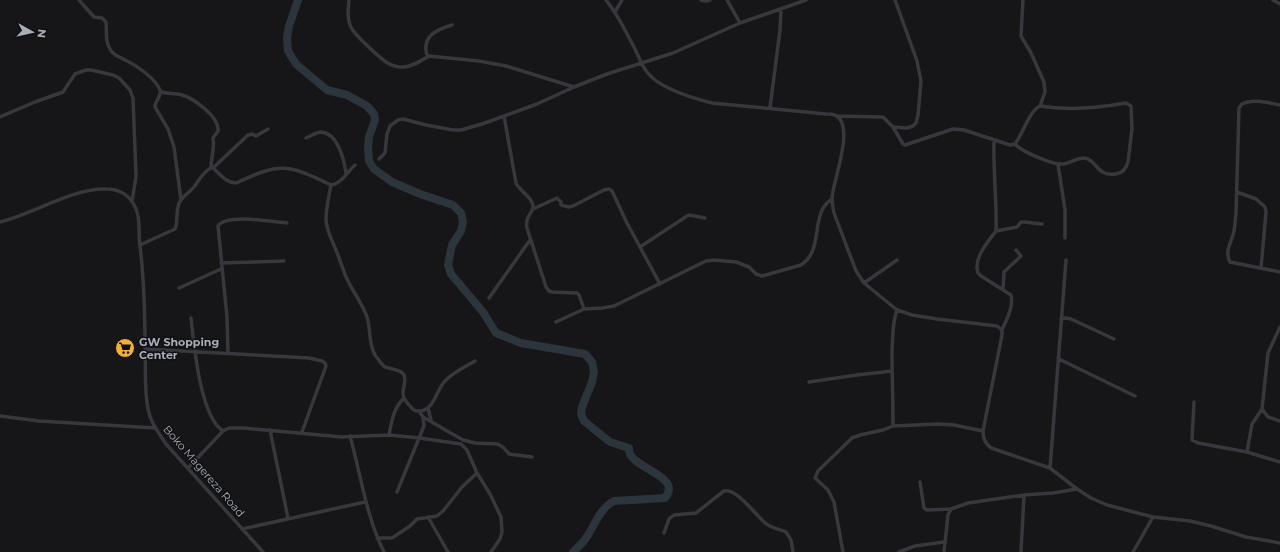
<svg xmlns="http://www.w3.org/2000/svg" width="1280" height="552" viewBox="0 0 1280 552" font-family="Montserrat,sans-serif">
	<rect width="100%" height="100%" fill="#161618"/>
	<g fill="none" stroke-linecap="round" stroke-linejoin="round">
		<path stroke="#2c353c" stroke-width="8" d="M298,0L289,26L287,38L288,51L296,64L327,90L347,95L367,106L374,114L375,120L369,137L368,147L369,161L374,169L392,182L420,194L453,205L461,213L463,222L461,231L452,245L448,265L451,274L483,312L496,333L521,343L585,354L592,362L594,372L592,382L582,407L581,414L584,421L610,442L629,448C629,450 629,452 630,454C638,470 682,477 665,498L614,501C600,508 595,525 586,538C583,543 578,547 573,552"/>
		<path stroke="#37383d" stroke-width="3.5" d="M79,0L94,17L102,18L106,22C107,30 105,41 109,47C112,55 118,56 125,60C136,65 156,79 160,90C162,96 155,101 155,107L168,129L174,147L181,200
			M349,0C348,8 347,17 350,25C352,33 379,57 386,62C391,65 395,67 401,67C410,68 421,61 429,56
			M606,0C618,15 625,30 634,47C638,55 641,64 647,72C659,88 692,98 712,103L826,114C829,114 833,114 835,115C856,125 833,180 832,198C832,203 833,208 834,213L856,271L864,283L897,310L912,315L937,319L997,326L1002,330V335L983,431C983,439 985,443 991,448L1050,468L1077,489L1091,498L1107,505L1153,517L1190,521L1211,526L1246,537L1280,543
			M701,0L706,1L710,0
			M727,0L740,23
			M1023,0L1021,36L1031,53L1044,82L1045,92L1040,106
			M1273,0L1280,4
			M615,12L622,0
			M452,25C438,29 421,36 427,55L429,56L479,61L506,66L574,87
			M161,92C168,94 175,93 182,95C193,98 220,117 218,131C217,133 214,136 213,138C215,147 211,158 211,168
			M1280,105C1269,103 1253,98 1242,104L1239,108L1236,214C1235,220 1235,226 1234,231C1232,242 1224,251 1230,262L1280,272
			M770,108L780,30L781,9
			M504,116L516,183C520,192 533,197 533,207C532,215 525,215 527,228L546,287L549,291L552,292L577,293L579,295L584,309
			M836,116L883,117L893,127L903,144L905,145L953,129L964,130L1010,145L1015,144C1023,134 1029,111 1040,106C1069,111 1098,108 1126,103L1131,106L1132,129L1128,162C1126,169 1123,173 1116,174C1096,177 1097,159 1084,158C1077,158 1070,163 1063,164C1053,165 1022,152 1015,144
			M0,117L35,102L63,92L75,74L86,70H91L113,75L119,78L130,90L133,98L136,176L132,202
			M893,127L907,128L913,126L916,123L918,115L921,81L917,61L895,0
			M306,138C311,136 317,132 321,132C338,133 344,160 346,173
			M994,140C993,171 997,201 996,231
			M379,159L385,153L387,134L390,126L398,120L403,119L426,125L453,130H461L482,124L537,104L574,87L607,74L673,53L740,23L806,0
			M1058,164L1065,210V238
			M213,168L248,135L252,134L256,136L268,129
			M331,185C329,196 326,208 326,219C326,230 332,240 336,250C340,260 343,270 347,279C353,292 362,303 367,317C371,329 368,343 375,355C378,359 381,364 385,367C390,369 401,369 404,375C408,387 396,392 410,406C412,409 415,411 418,411C434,412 436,390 445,381C453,372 465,367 475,361
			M1237,192L1256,199L1265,207L1266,212L1261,268
			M533,209L557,198L561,202V205L569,207L573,206L604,190L609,189L612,191L627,223L660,284
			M0,222C33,214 73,188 106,189C120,189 131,196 136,209C141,220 138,234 140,246C144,279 145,314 145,348C146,369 144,389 148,409C150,422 159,433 166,444L263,552
			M140,245L175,229C178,222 176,214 178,207C179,198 189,193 194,187C199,180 203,172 211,168H213C220,174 226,183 236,183C281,162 287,164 331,185C341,184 348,171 355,165
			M640,247L687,216L689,215L705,218
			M221,263L284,261
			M864,283L897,260
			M179,288L221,269
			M1003,289L1004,272L1021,256L1016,250
			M489,298L530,240
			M191,318C194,344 200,417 223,431
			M1061,319L1066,318L1071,319L1114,339
			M556,322L584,309L602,308L614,306L706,261L714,260L736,262L749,267L756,274L762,276L801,265C825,250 809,213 832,199
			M1002,330C1006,320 1014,307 1011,295L981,276L978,273C973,258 988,242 996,231L1017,227L1021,222H1024L1042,224
			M145,349L309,358L322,361L325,363L326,366L302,432
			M228,353L227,317L218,226C227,213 273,222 287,223
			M1059,359L1135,396
			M809,382L857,375L892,371
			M1194,402L1192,440L1198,443L1247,452L1280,462
			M428,408L431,420
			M1262,409L1268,417L1280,421
			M0,416L39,421L155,428
			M423,417L463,440L475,443L498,444L504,448L509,454L532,457
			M893,426C893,401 892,376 892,351C893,337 892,323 897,310
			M270,430L288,518
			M389,435C392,420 393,409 404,398
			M350,436C361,475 366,516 384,552
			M1247,452L1252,424L1262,409L1268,353L1280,327
			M188,468L223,431L229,428H243L342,437L389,435L419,438L461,444L467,450L477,473L490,494L501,517L502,532L500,539L491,552
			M1050,468L1066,260
			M920,482L924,508L927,510L951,509
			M397,492L424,426L423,417L419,411
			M428,517L448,552
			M242,529L365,502
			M664,533L669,519L674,515L696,513L724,491C737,487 757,518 768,525C773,528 781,530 786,532L791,540L793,552
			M377,538H392L410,526L417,519L437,516L443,511L462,487L477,473
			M843,552L834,502L828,490L815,478L818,471L852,438L860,435L883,430L893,426L938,424L954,425L983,431
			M899,552L915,546L944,542
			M944,552L948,515L951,509L968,503L1024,495L1053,493L1077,489
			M1021,552L1024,495
			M1133,552L1153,517"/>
	</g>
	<defs>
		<symbol id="supermarket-disc" viewBox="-11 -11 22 22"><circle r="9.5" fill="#f2b134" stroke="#111113"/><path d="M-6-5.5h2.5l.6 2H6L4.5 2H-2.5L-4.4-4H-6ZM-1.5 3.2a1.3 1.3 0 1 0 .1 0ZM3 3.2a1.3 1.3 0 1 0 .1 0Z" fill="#111"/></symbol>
	</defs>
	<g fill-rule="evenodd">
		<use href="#supermarket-disc" x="114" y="337" width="22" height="22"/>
	</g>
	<g text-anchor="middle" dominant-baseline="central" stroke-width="3" stroke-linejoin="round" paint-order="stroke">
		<g font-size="11" font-weight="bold" fill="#a8adb8" stroke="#111113" text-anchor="start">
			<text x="139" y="342">GW Shopping<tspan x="139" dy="13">Center</tspan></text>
		</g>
		<g font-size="11" fill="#a8adb8" stroke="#111113">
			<text transform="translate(204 471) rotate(49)">Boko Magereza Road</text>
		</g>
	</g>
	<g transform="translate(32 32) rotate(98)" stroke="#111113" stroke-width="3" paint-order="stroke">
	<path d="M0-3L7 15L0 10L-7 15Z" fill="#a8adb8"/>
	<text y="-6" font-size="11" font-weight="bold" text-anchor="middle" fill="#a8adb8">N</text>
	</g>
</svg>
